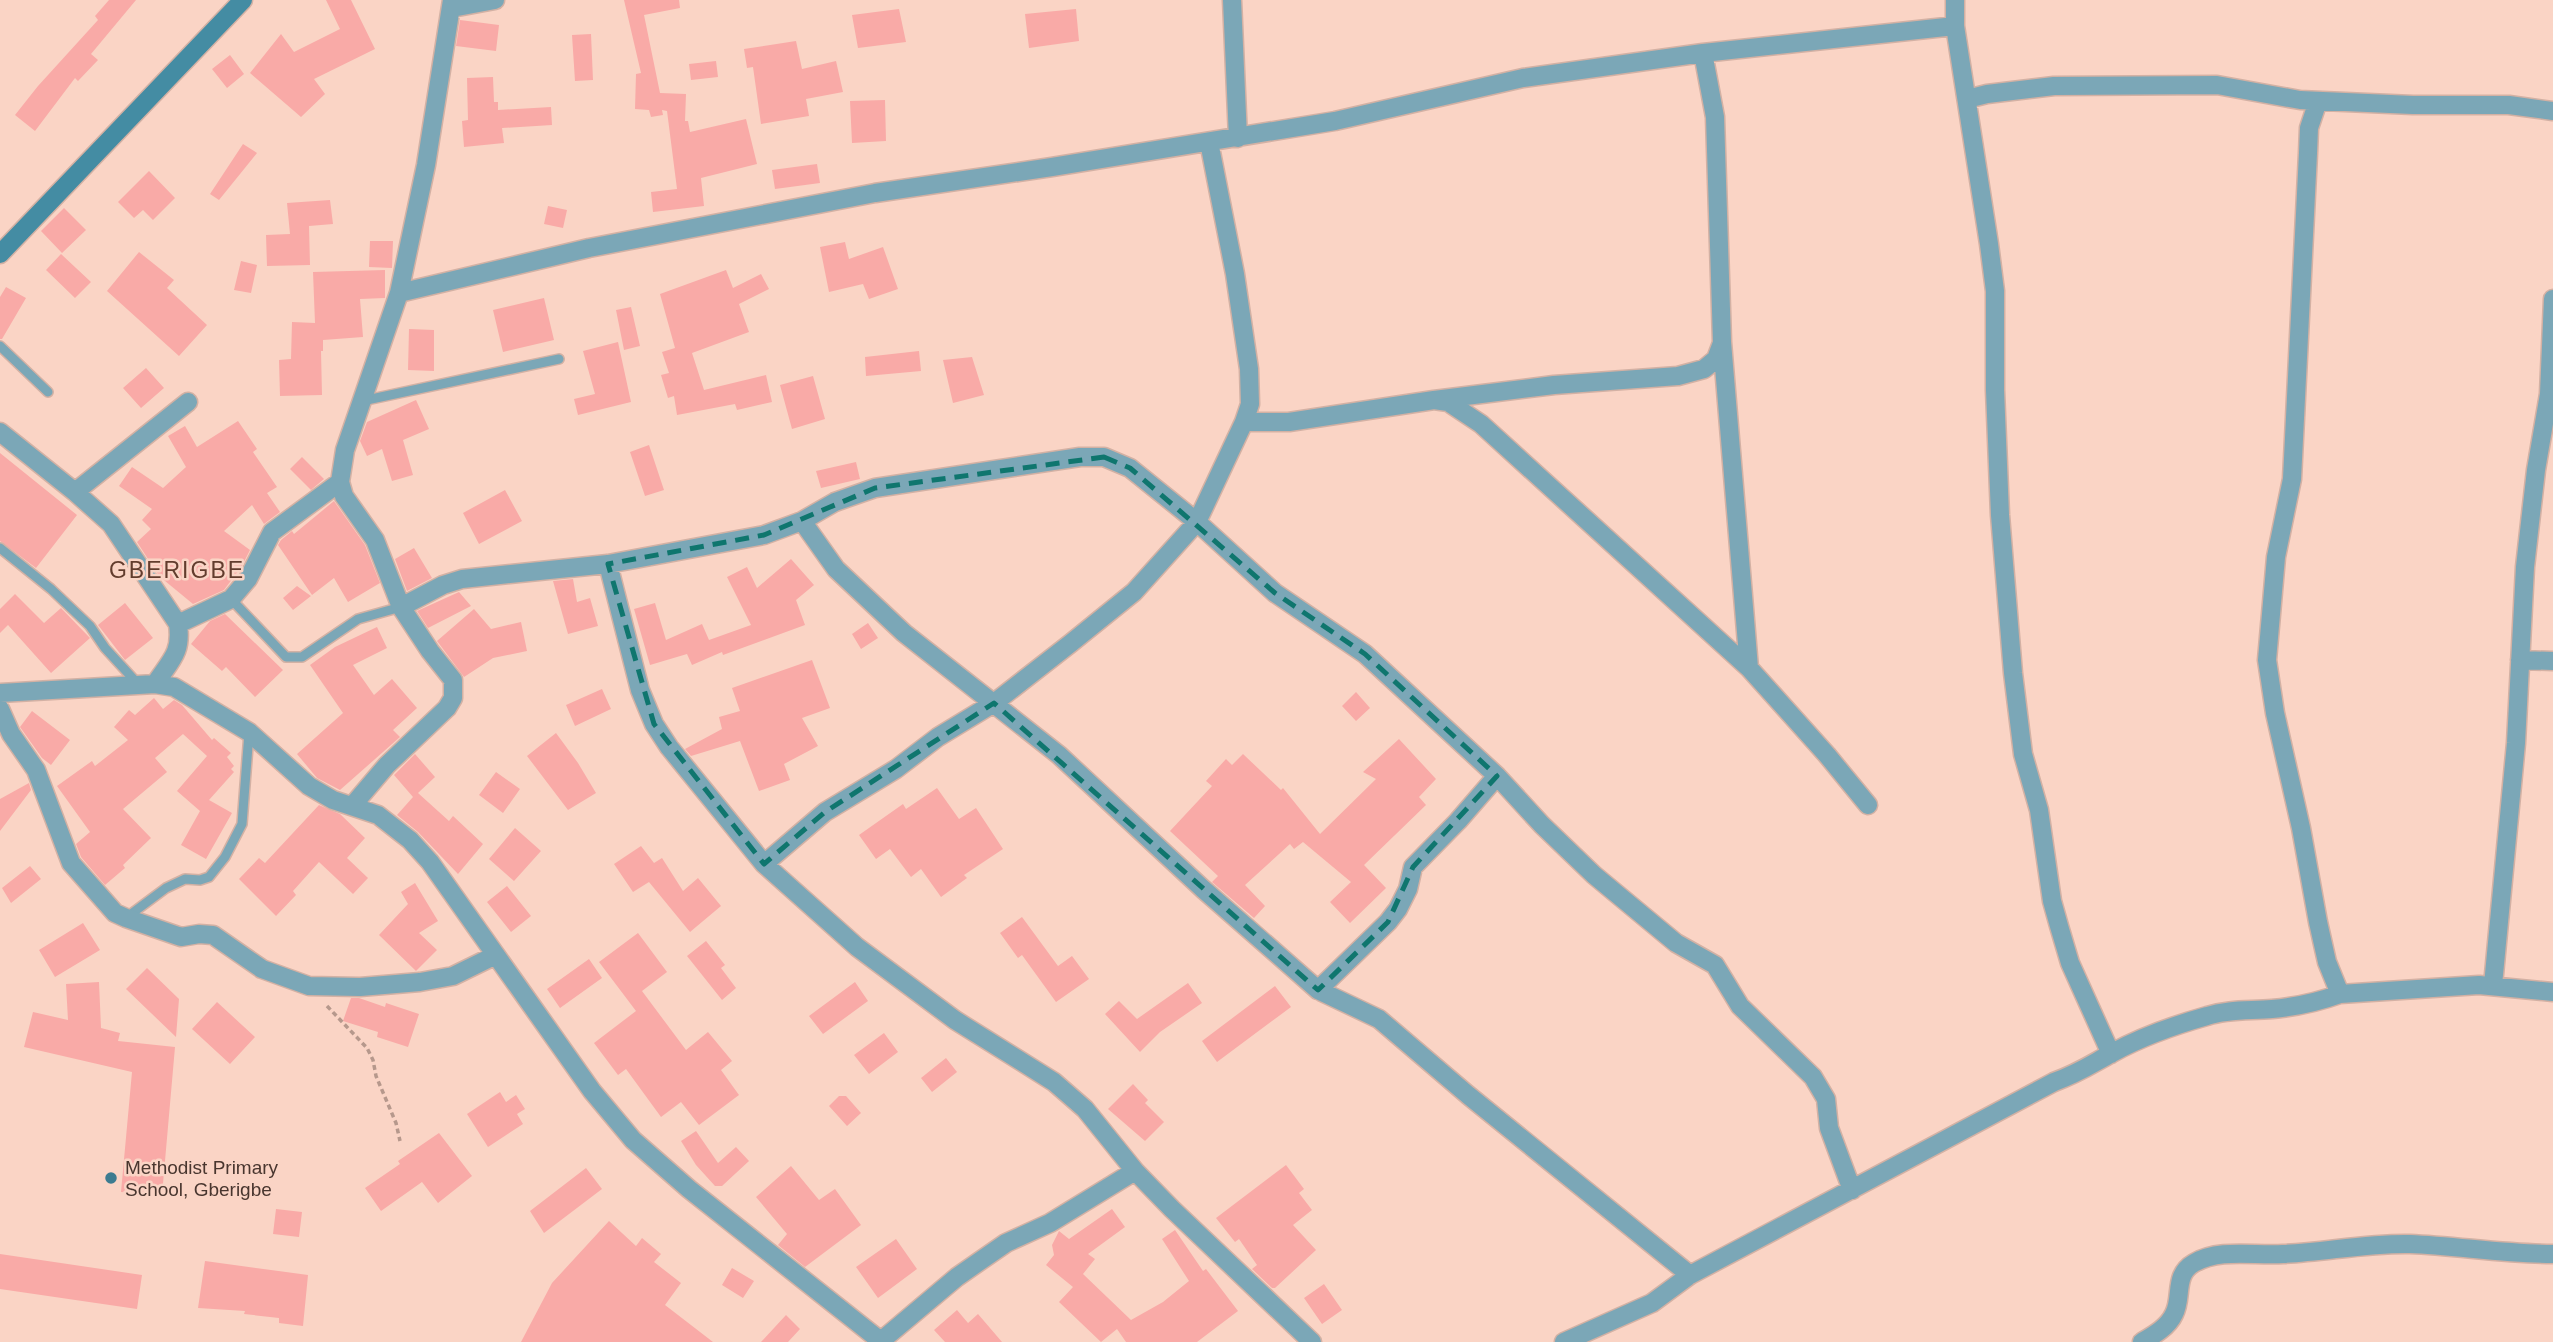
<svg xmlns="http://www.w3.org/2000/svg" width="2553" height="1342" viewBox="0 0 2553 1342" font-family="Helvetica,sans-serif">
	<rect width="100%" height="100%" fill="#fad4c5"/>
	<path fill="#f9aaa7" d="M109,0H136L91,54L98,60L78,81L75,78L35,131L15,115L38,86L98,20L95,16Z
		M326,0H351L375,49L314,79L325,94L301,117L250,73L281,34L294,52L340,29Z
		M624,0H679L680,8L644,15L660,93L686,94L685,121H688L690,132L746,119L757,164L701,178L704,206L653,212L651,192L677,189L667,111L662,110L663,115L651,117L649,110L635,109L636,74L641,73Z
		M899,9L906,42L858,48L852,15Z
		M1076,9L1079,41L1029,48L1025,14Z
		M460,20L499,25L496,51L456,46Z
		M591,34L593,80L575,81L572,35Z
		M796,41L802,69L836,61L843,92L806,99L809,116L761,124L753,67L747,68L744,49Z
		M230,55L244,74L227,88L212,69Z
		M716,61L718,77L691,80L689,64Z
		M493,77L494,102H498V110L551,107L552,125L502,128L504,143L464,147L462,121L468,120L467,78Z
		M885,100L886,141L852,143L850,101Z
		M243,144L257,153L219,200L210,194Z
		M817,164L820,183L775,189L772,170Z
		M149,171L175,198L153,220L143,210L134,218L118,202Z
		M330,200L333,224L309,226L310,265L267,266L266,235L290,234L287,203Z
		M548,206L567,210L563,228L544,224Z
		M64,208L86,230L62,253L41,231Z
		M370,241H393L392,268L369,267Z
		M845,242L849,259L883,247L898,289L869,299L863,284L829,292L820,247Z
		M139,252L174,280L167,288L207,325L179,356L107,291Z
		M61,254L91,282L75,298L46,270Z
		M241,261L257,265L251,293L234,290Z
		M385,270V298L360,299L363,337L323,340V351H321L322,395L280,396L279,360L291,359L292,322L315,323L313,272Z
		M726,270L733,288L761,274L769,289L739,304L749,332L692,353L704,390L766,375L772,402L737,410L735,404L677,415L674,396L668,398L661,375L669,373L662,352L675,348L660,294Z
		M6,287L26,298L2,339H0V297Z
		M544,298L554,340L503,352L493,310Z
		M631,307L640,346L624,350L616,310Z
		M409,329L434,330V371L408,370Z
		M618,342L631,402L578,415L574,399L595,394L583,351Z
		M919,351L921,371L866,376L865,357Z
		M972,357L984,395L953,403L943,360Z
		M146,368L164,388L141,408L123,388Z
		M813,376L825,419L792,429L780,385Z
		M416,400L429,429L403,440L413,475L392,481L382,449L367,456L360,441L367,422Z
		M238,421L257,449L253,452L277,487L267,493L280,512L264,524L252,505L224,531L250,550L242,566L224,590L193,604L159,576L137,542L151,529L142,520L152,509L119,486L132,467L163,488L186,467L168,436L185,426L197,447Z
		M649,445L664,490L645,496L630,452Z
		M0,453L77,515L36,568L0,541Z
		M302,457L324,479L311,490L290,469Z
		M856,462L860,479L821,488L816,471Z
		M505,490L522,521L479,544L463,513Z
		M334,501L365,545L380,583L348,602L334,578L312,595L278,545L281,540L292,531L294,534Z
		M414,548L432,578L407,591L395,559Z
		M791,559L814,585L796,600L805,625L723,655L722,652L692,665L687,654L650,665L634,609L655,603L666,640L702,624L709,640L751,625L727,577L747,567L757,588Z
		M573,579L577,602L590,598L598,626L568,634L553,581Z
		M297,586L311,596L293,610L283,598Z
		M459,592L471,606L428,628L417,611Z
		M15,594L44,623L61,608L90,638L51,673L8,625L0,633V609Z
		M125,603L153,638L125,660L98,625Z
		M474,609L491,629L521,622L527,651L493,658L464,677L437,641Z
		M225,614L283,670L255,697L226,667L222,671L191,644L210,621Z
		M868,623L878,638L861,649L852,634Z
		M377,627L387,648L353,665L374,695L392,679L417,708L393,730L400,737L340,790L317,778L297,754L343,713L310,665L335,647Z
		M812,660L830,708L802,718L818,746L784,764L790,780L759,791L740,741L691,756L685,749L722,729L719,717L740,711L732,688Z
		M602,689L611,709L575,726L566,705Z
		M1356,692L1370,708L1356,721L1342,706Z
		M154,698L163,709L174,700L182,705L212,740L214,738L231,753L227,757L234,766L231,769L234,772L209,800L232,813L206,859L181,845L200,811L177,791L207,756L183,734L155,758L167,772L123,809L151,838L123,865L125,868L105,885L81,857L76,844L90,832L57,786L92,761L95,766L128,740L114,727L129,710L135,715Z
		M32,711L70,740L51,765L42,758L20,727Z
		M556,733L578,763L596,793L568,810L527,756Z
		M1399,739L1436,779L1419,797L1426,805L1364,865L1386,888L1350,923L1330,902L1351,882L1303,842L1294,849L1290,844L1245,885L1265,906L1254,918L1212,882L1218,876L1170,831L1212,786L1206,781L1226,759L1232,765L1243,754L1281,790L1283,788L1320,834L1376,779L1363,772Z
		M415,754L435,777L418,793L449,821L453,816L483,844L458,874L418,832L397,815L413,797L394,775Z
		M496,772L520,789L503,813L479,795Z
		M29,783L31,790L0,831V799Z
		M937,788L959,819L976,808L1003,849L964,875L967,878L941,897L921,869L911,877L890,849L876,859L859,835L903,804L906,809Z
		M319,805L340,814L365,838L347,858L368,878L353,894L319,862L293,891L296,895L276,916L239,879L259,858L265,863Z
		M515,828L541,851L514,881L489,859Z
		M641,846L654,863L662,858L683,891L698,878L721,906L690,932L649,882L633,892L614,864Z
		M30,866L41,879L11,903L2,888Z
		M415,883L438,921L419,933L437,950L416,971L379,935L408,904L401,892Z
		M507,886L531,916L511,932L487,902Z
		M1022,917L1058,966L1072,956L1089,979L1056,1002L1022,955L1018,958L1000,933Z
		M83,923L100,950L55,977L39,950Z
		M638,933L667,972L642,991L686,1050L708,1032L732,1061L721,1070L739,1095L699,1125L681,1102L661,1117L626,1069L618,1075L594,1043L636,1011L599,962Z
		M706,941L725,965L721,968L736,988L722,1000L687,956Z
		M589,959L602,978L560,1008L547,989Z
		M147,968L179,999L176,1037L126,989Z
		M99,982L101,1028L120,1033L118,1041L175,1047L162,1195L121,1192L132,1072L24,1047L33,1012L68,1020L66,984Z
		M855,982L868,1001L823,1034L809,1016Z
		M1188,983L1202,1003L1160,1032L1140,1052L1105,1014L1119,1001L1137,1019Z
		M1275,986L1291,1007L1217,1062L1202,1041Z
		M351,998H359L385,1007L386,1003L419,1014L408,1047L377,1037L378,1032L343,1021Z
		M217,1002L255,1037L230,1064L192,1029Z
		M884,1033L898,1052L869,1074L854,1055Z
		M946,1058L957,1072L932,1092L921,1078Z
		M1133,1084L1148,1100L1145,1103L1164,1122L1145,1141L1108,1109Z
		M500,1092L506,1102L516,1095L525,1109L517,1114L523,1124L488,1147L467,1114Z
		M839,1096H846L861,1113L847,1126L829,1106Z
		M696,1131L718,1163L736,1147L749,1161L722,1186H715L696,1165L681,1141Z
		M439,1133L472,1176L438,1203L422,1182L381,1211L365,1188L400,1164L398,1161Z
		M1286,1165L1304,1189L1299,1193L1312,1210L1293,1225L1316,1250L1275,1288H1272L1252,1269L1257,1265L1239,1239L1235,1242L1216,1218Z
		M791,1166L819,1200L835,1189L861,1225L805,1267L778,1245L787,1234L756,1197Z
		M586,1168L602,1189L544,1233L530,1211Z
		M276,1209L302,1212L299,1237L273,1234Z
		M1112,1209L1125,1227L1088,1254L1095,1259L1083,1274L1131,1320L1163,1302L1189,1281L1162,1239L1175,1230L1203,1271L1206,1269L1238,1311L1197,1342H1126L1117,1329L1101,1342L1059,1302L1073,1287L1046,1265L1054,1255L1052,1245L1059,1231L1069,1239Z
		M609,1221L636,1246L642,1238L661,1254L654,1262L681,1283L665,1305L713,1342H521L552,1283Z
		M896,1239L917,1269L878,1298L856,1267Z
		M0,1254L142,1275L137,1309L0,1289Z
		M205,1261L308,1275L303,1326L279,1323V1318L244,1314L245,1311L198,1308Z
		M732,1268L754,1281L743,1298L722,1285Z
		M1324,1284L1342,1310L1322,1324L1304,1298Z
		M957,1310L968,1323L978,1314L1002,1342H945L934,1330Z
		M786,1315L800,1329L788,1342H761Z"/>
	<g fill="none" stroke-linecap="round" stroke-linejoin="round">
		<defs>
			<path id="lane" d="M0,346L48,392
				M362,401L559,359
				M0,548L51,589L90,626L105,648L138,684
				M231,599L286,657H302L358,619L401,607
				M127,917L166,888L185,879L200,880L209,877L225,857L242,824L249,733"/>
			<path id="street" d="M1232,0L1238,138
				M1955,0V26L1989,244L1995,291V390L2000,515L2013,673L2023,754L2039,810L2052,901L2059,926L2070,963L2111,1054
				M452,8L495,0
				M1703,53L1715,117L1722,342L1749,668
				M1967,99L1987,94L2054,86L2217,85L2300,100L2413,105H2509L2553,111
				M2318,101L2309,128L2308,153L2292,479L2276,557L2267,660L2275,713L2301,828L2318,922L2327,962L2340,994
				M399,293L589,248L875,193L1052,167L1335,121L1523,78L1703,53L1955,26
				M1434,400L1448,402L1481,424L1749,668L1827,755L1868,805
				M1244,422H1289L1434,400L1554,385L1678,376L1704,369L1716,359L1722,343
				M0,432L75,492L111,524L178,624C182,653 171,660 155,684
				M75,492L188,402
				M802,521L836,569L904,633L1059,755L1203,889L1318,990L1379,1019L1468,1095L1690,1275
				M608,564L640,690L654,724L669,747L764,864L857,947L955,1020L1054,1082L1085,1109L1135,1171L1172,1209L1312,1342
				M401,607L443,585L462,579L608,564L764,535L802,521L835,502L875,488L1080,457H1104L1130,468L1197,522L1275,593L1365,654L1497,776L1542,825L1594,875L1676,943L1715,965L1740,1006L1813,1077L1826,1099L1829,1128L1852,1190
				M178,624L231,599L248,579L272,532L340,482
				M2520,660L2553,661
				M0,693L155,684L174,687L249,732L309,786L333,800L378,815L410,840L430,862L592,1091L633,1140L689,1189L882,1342
				M0,709L11,734L36,770L71,863L115,913L126,918L181,937L199,934L213,935L262,969L309,986L360,987L420,982L453,976L496,955
				M353,805L387,765L447,708L453,698V680L430,651L401,607L375,540L344,496L340,482L345,450L399,293L426,165L452,0
				M764,864L825,812L896,769L938,737L994,703L1071,643L1134,592L1197,522L1244,422L1250,404L1249,369L1235,274L1209,142
				M2493,985L2516,743L2525,567L2536,470L2549,394L2553,299
				M1318,990L1388,922L1398,909L1408,889L1413,867L1458,821L1497,776
				M881,1341L957,1277L1006,1243L1050,1223L1135,1171
				M1564,1342L1652,1303L1690,1275L2054,1082C2079,1073 2090,1065 2112,1053C2141,1037 2175,1025 2207,1016C2229,1009 2250,1011 2272,1009C2295,1007 2318,1002 2340,994L2479,985L2553,992
				M2142,1342C2154,1335 2168,1327 2174,1314C2183,1297 2173,1275 2194,1263C2220,1248 2254,1256 2283,1254C2326,1252 2367,1243 2410,1244C2458,1246 2505,1254 2553,1254"/>
			<path id="secondary" d="M0,254L243,0"/>
		</defs>
		<use href="#lane" stroke="#d3b1a4" stroke-width="12"/>
		<use href="#street" stroke="#d3b1a4" stroke-width="21"/>
		<use href="#secondary" stroke="#d3b1a4" stroke-width="21"/>
		<path stroke="#b6988c" stroke-width="3.5" stroke-dasharray="5 3.5" stroke-linecap="butt" d="M327,1006L367,1048L373,1060L376,1076L396,1123L400,1141"/>
		<use href="#lane" stroke="#7ba7b7" stroke-width="9"/>
		<use href="#street" stroke="#7ba7b7" stroke-width="18"/>
		<use href="#secondary" stroke="#448ca3" stroke-width="18"/>
	</g>
	<path fill="none" stroke="#0f766e" stroke-width="5" stroke-dasharray="14 9" stroke-linejoin="round" d="M1104,457L1130,468L1275,593L1365,654L1497,776L1413,867L1388,922L1318,990L994,703L825,812L764,864L654,724L608,564L764,535L875,488Z"/>
	<circle fill="#3c7b90" stroke="#fad4c5" stroke-width="2.5" cx="111" cy="1178" r="7"/>
	<g text-anchor="middle" dominant-baseline="central" stroke-width="5" stroke-linejoin="round" paint-order="stroke">
		<g font-size="19" fill="#49362f" stroke="#fad4c5" text-anchor="start">
			<text x="125" y="1167">Methodist Primary<tspan x="125" dy="22">School, Gberigbe</tspan></text>
		</g>
		<g font-size="23" letter-spacing="2" fill="#623c2d" stroke="#fad4c5">
			<text x="177" y="570">GBERIGBE</text>
		</g>
	</g>
</svg>
